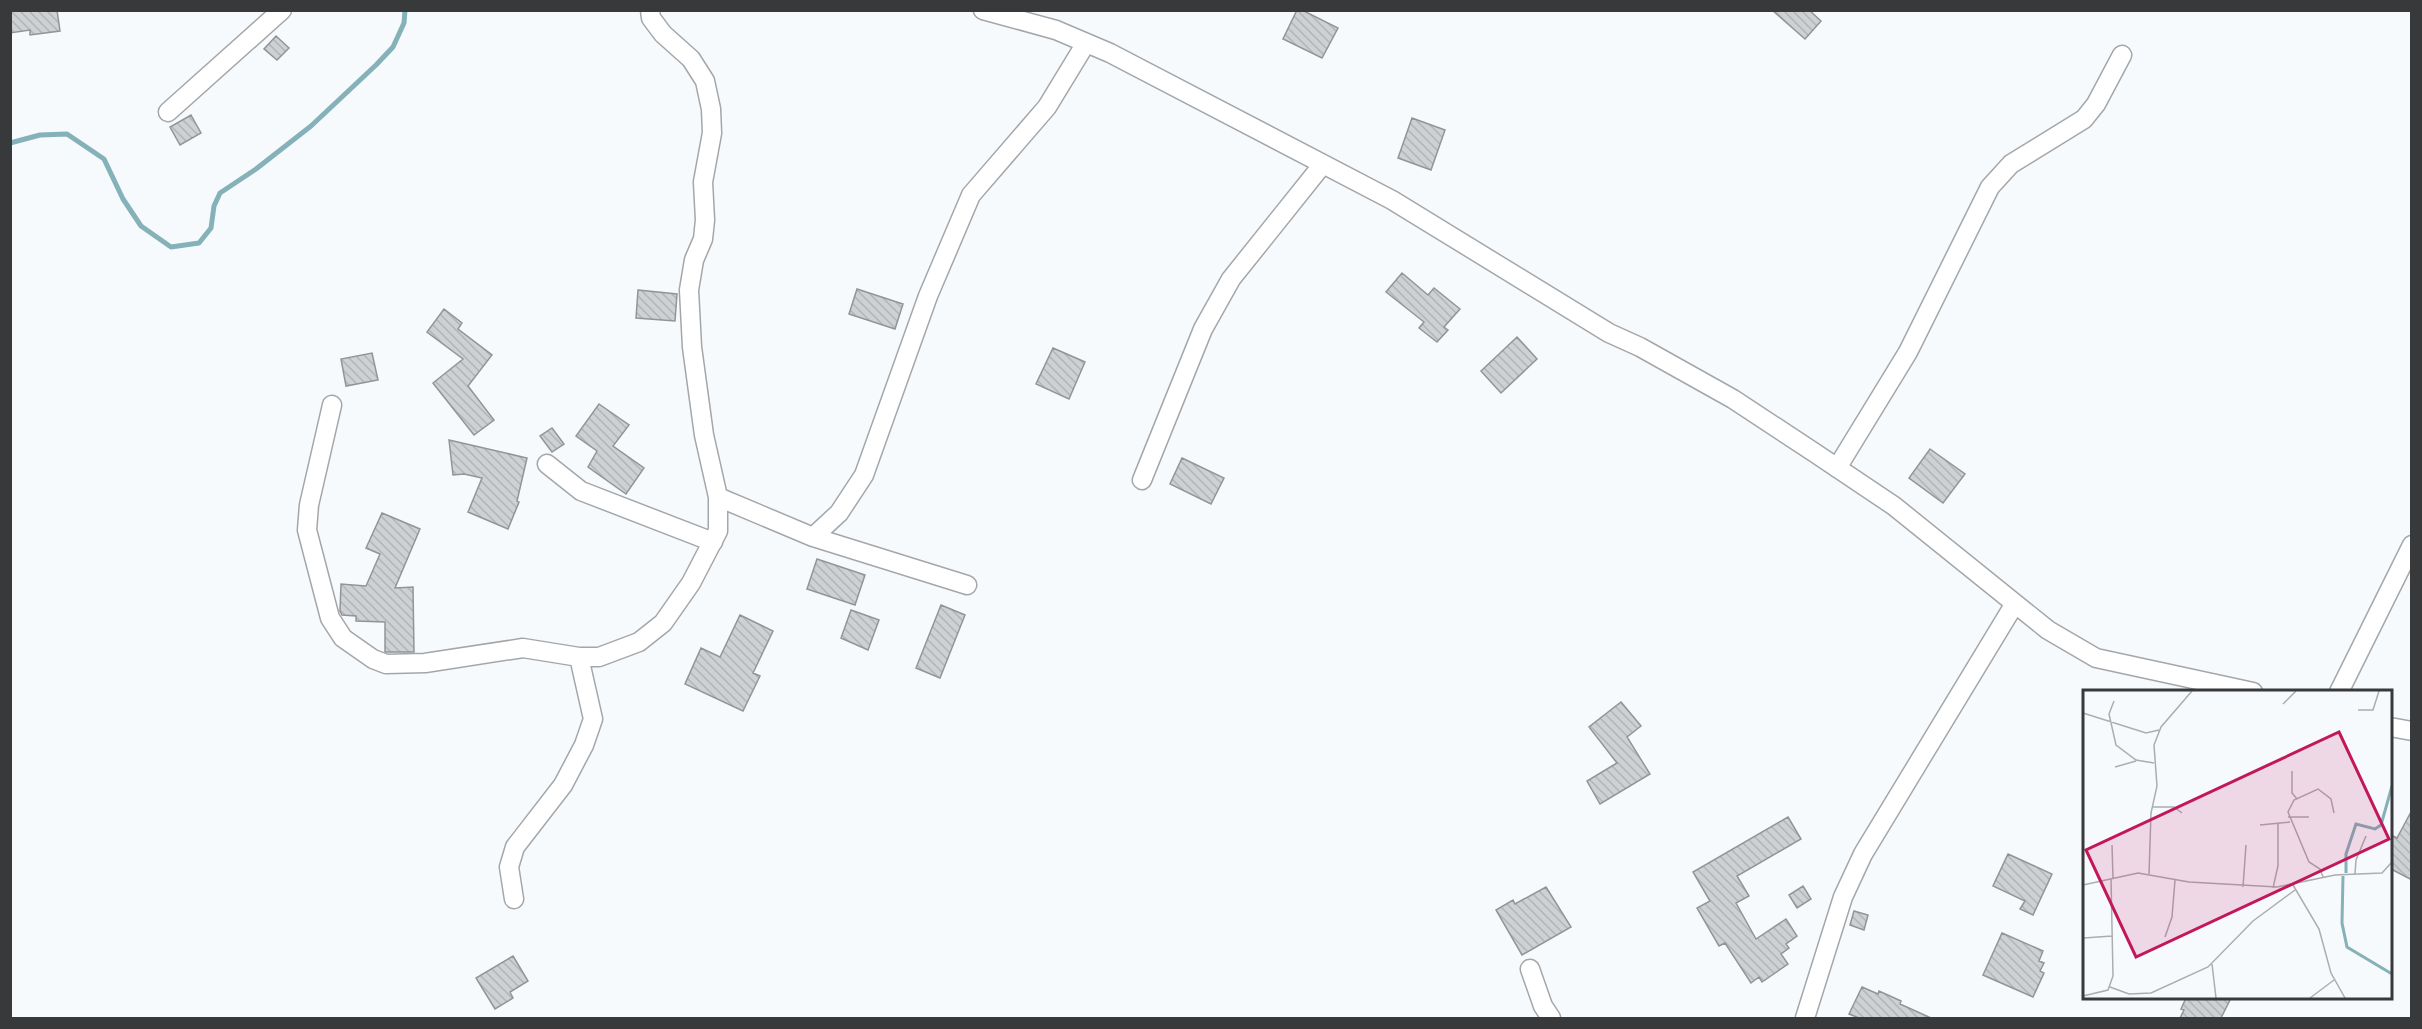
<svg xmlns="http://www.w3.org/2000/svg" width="2422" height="1029" viewBox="0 0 2422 1029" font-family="'Golos Text',sans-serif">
	<defs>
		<pattern id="building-back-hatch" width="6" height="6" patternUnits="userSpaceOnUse" patternTransform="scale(1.5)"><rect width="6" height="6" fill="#ced1d4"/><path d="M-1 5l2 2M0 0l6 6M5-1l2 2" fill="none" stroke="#b2b4b7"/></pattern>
	</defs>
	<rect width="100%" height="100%" fill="#f7fafd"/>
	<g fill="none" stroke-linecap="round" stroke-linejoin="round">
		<path stroke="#85b1b9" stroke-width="5" d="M10,143L40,135L67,134L104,159L123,199L141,226L171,247L199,243L211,228L214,206L220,193L256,169L311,126L376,65L393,47L404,23L405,10"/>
	</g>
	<path fill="url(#building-back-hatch)" stroke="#929497" stroke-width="1.5" d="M10,10H57L60,31L30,35V30L10,33Z
		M1297,10H1302L1338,28L1322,58L1283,39Z
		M1772,10H1809L1821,21L1805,39Z
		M276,36L289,48L277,60L264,49Z
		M191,115L201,133L180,145L170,127Z
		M1412,118L1445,130L1431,170L1398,158Z
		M1402,273L1428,295L1434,288L1460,309L1444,327L1448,330L1437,342L1419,328L1424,322L1386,292Z
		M857,289L903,304L895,329L849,314Z
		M638,290L677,294L675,321L636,318Z
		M444,309L462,323L458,329L492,355L468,386L494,420L474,435L433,383L463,359L427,332Z
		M1517,337L1537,359L1501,393L1481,371Z
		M1053,348L1085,362L1069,399L1036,384Z
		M372,353L378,380L346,386L341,359Z
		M599,404L629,425L613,446L644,468L626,494L588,467L597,451L576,436Z
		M552,428L564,444L552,452L540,436Z
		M449,440L527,458L517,501L519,502L508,529L468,512L482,478L464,474L453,475Z
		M1930,449L1965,474L1943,503L1909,478Z
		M1182,458L1224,478L1211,504L1170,484Z
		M382,513L420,529L395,588L413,587L414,652H385V622L356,621V616L342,615L340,611L341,584L366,586L380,554L366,548Z
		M817,559L865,575L855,605L807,589Z
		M941,605L965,615L940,678L916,668Z
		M851,610L879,620L868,650L841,638Z
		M740,615L773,631L753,673L760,676L743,711L685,684L701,648L720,657Z
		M1621,702L1641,726L1627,737L1650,774L1600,804L1587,781L1617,763L1589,727Z
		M2412,810V880L2391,869V835L2397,838Z
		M1788,817L1801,839L1737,876L1749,896L1736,903L1756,939L1786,919L1797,936L1786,944L1789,948L1781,954L1788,964L1762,982L1759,977L1751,983L1725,943L1719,946L1697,908L1710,901L1693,872Z
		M2008,854L2052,874L2033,915L2020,909L2025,901L1993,886Z
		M1803,886L1811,899L1797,908L1789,895Z
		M1546,887L1571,927L1522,955L1496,910L1513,900L1515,904Z
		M1854,911L1868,915L1864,930L1850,925Z
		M2002,933L2043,951L2039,961L2044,963L2040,971L2044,973L2033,997L1983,975Z
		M513,956L528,981L510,992L513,998L495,1009L476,978Z
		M1862,987L1878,994L1879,991L1901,1001L1900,1004L1931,1018H1859L1849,1014Z
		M2186,998H2231L2221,1018H2180L2184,1010L2181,1009Z"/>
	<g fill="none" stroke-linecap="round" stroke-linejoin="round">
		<defs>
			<path id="minor" d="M983,10L1056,30L1110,53L1392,200L1609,333L1640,347L1733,399L1815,453L1894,506L2048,630L2096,658L2253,692
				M168,112L282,10
				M332,405L309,505L307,530L330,618L343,638L373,659L386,664L425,663L523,648L579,657H599L639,642L663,623L691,583L718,531V497L704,435L692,347L689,290L694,260L703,239L705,220L703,182L712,133L711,109L705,81L691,59L663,34L651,18L650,10
				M547,464L581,491L713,542
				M1837,468L1908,352L1990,187L2011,164L2084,119L2096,104L2122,55
				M1142,480L1203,329L1231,279L1323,164
				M718,497L813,537L967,585
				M813,537L839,513L864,475L928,296L971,195L1047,107L1086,43
				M2339,692L2412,545
				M2390,727L2412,731
				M514,899L509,867L515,847L563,785L584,745L593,719L579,657
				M1530,969L1543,1006L1551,1018
				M1805,1018L1843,897L1863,854L2014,605"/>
		</defs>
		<use href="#minor" stroke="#a4a7a9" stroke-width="21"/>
		<use href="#minor" stroke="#fff" stroke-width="18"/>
	</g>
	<g transform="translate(2083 690)">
		<rect width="309" height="309" fill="#f7fafd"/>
		<path fill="none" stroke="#85b1b9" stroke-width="3" d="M263,183V164L273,134L292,139L298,135L309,96M260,186L259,233L264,257L309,284"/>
		<path fill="none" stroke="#abadaf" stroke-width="1.5" d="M31,11L26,24L33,55L53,70L71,73M200,14L213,1M275,20H290L296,1M0,23L63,43L76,40M32,77L53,71M209,81V103L214,109M69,117H91L99,123M205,127H226M177,135L207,132M29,155L30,188M66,184L68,123L74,96L71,55L78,37L109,1M272,184L273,170L283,146M240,187L237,179L226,172L205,122L211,110L235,99L248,109L251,123M0,195L55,183L106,192L194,197L252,185L299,183L309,172M210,195L236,239L248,283L262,308M160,197L163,155M190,198L195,176V133M82,247L89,227L92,190M1,248L29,246M129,274L133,308M27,297L46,304L68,303L125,277L170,231L212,200M0,306L25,300L30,286L28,188M227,308L251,290"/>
		<path fill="#c2185b" fill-opacity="0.15" stroke="#c2185b" stroke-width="3" d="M256,42L306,149L53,267L3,160Z"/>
		<rect width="309" height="309" fill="none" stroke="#38393a" stroke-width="3"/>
	</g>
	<rect width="2422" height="1029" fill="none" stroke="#38393a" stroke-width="24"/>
</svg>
